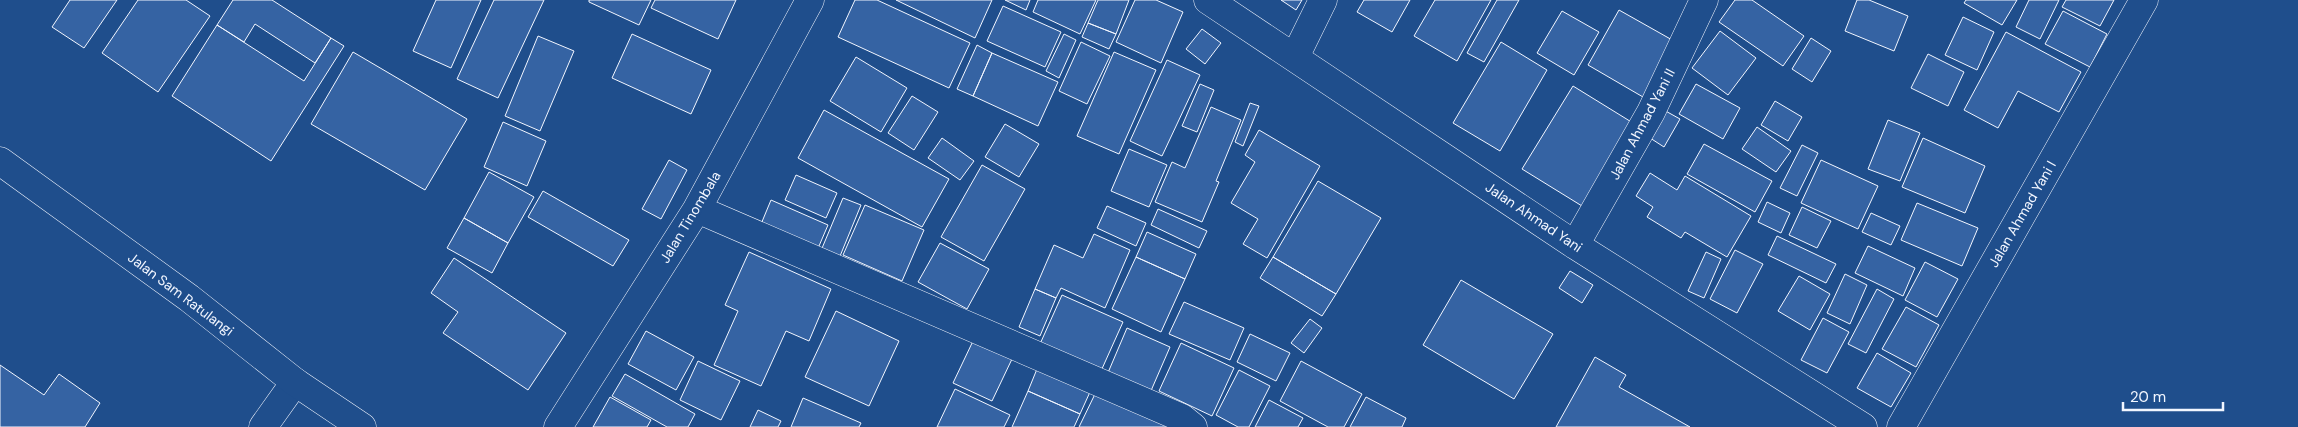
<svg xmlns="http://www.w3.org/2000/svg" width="2298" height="427" viewBox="0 0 2298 427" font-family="'DM Sans',sans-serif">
	<rect width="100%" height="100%" fill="#1f4e8c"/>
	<path fill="#3563a3" stroke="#f2f6ff" d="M70,0H117L84,48L52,27Z
		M138,0H186L210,16L158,92L102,53Z
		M233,0H272L331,38L315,63L255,24L244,42L217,25Z
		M436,0H481L451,68L413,51Z
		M494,0H544L498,98L457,79Z
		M589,0H651L639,25L589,2Z
		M655,0H736L718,39L651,8Z
		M855,0H877L970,43L949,88L838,37Z
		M896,0H992L975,38Z
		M1005,0H1030L1026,10Z
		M1038,0H1096L1080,34L1033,12Z
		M1098,0H1129L1116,34L1088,23Z
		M1135,0H1156L1183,12L1161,63L1116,42Z
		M1281,0H1302L1296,10Z
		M1364,0H1410L1392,32L1357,12Z
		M1435,0H1491L1457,61L1414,36Z
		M1497,0H1519L1484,62L1467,53Z
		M1735,0H1752L1804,36L1783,66L1719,22Z
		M1857,0H1869L1908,16L1894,51L1845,31Z
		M1966,0H2017L2002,25L1964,3Z
		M2029,0H2059L2040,39L2016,27Z
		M2066,0H2114L2100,26L2062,7Z
		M1003,6L1061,32L1045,67L987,41Z
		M1619,10L1674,41L1643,97L1588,65Z
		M1562,11L1599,32L1574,75L1537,53Z
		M2063,11L2107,34L2090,67L2045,44Z
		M1963,17L1994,32L1977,70L1945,55Z
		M1088,23L1116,34L1109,49L1082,37Z
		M217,25L304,81L331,38L344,46L271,161L172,96Z
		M1202,29L1221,43L1205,64L1186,49Z
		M1720,31L1756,58L1728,95L1692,68Z
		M2006,32L2081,72L2059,112L2018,91L1998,128L1964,110Z
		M632,34L711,70L691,114L612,78Z
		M1064,34L1076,40L1059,78L1046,71Z
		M538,36L574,51L540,131L505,116Z
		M1811,38L1831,51L1812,82L1792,69Z
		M1081,42L1110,56L1087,104L1059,91Z
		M1501,42L1547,70L1500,151L1453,123Z
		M977,45L992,53L973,96L957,89Z
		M353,52L467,119L425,190L311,124Z
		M1114,52L1156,70L1119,154L1077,136Z
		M992,53L1058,82L1038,126L973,96Z
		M1928,54L1964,72L1948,106L1911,88Z
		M856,57L907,88L881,132L830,101Z
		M1167,60L1200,75L1162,156L1130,141Z
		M1200,84L1214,90L1197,132L1182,126Z
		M1696,84L1740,108L1723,139L1679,114Z
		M1573,86L1633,123L1582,206L1522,169Z
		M912,96L938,112L914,150L888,133Z
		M1775,101L1802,117L1788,141L1761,125Z
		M1250,103L1259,106L1243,146L1235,142Z
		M1211,107L1241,120L1216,181L1219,182L1202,222L1155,202L1172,162L1185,168Z
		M1662,109L1680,119L1664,147L1647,136Z
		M824,110L949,179L922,227L798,158Z
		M1888,120L1920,133L1900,181L1868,169Z
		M503,122L546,141L527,186L484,167Z
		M1005,124L1039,144L1019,177L985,157Z
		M1757,127L1791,151L1776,172L1742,149Z
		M1259,130L1320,166L1267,258L1243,244L1258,219L1231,203L1255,162L1245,155Z
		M942,138L974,161L960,180L928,158Z
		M1923,138L1985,166L1965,213L1902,187Z
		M1704,144L1772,181L1755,212L1687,174Z
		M1802,145L1818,153L1797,196L1780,188Z
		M1129,149L1167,165L1149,207L1111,191Z
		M669,160L687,170L661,219L642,209Z
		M1821,160L1878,186L1858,229L1801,203Z
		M982,165L1025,189L984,261L941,237Z
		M489,172L534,197L508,243L464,218Z
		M1650,173L1677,190L1685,176L1751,216L1727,257L1685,232L1681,238L1647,217L1653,207L1636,196Z
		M796,175L837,193L826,218L785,200Z
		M1318,181L1381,218L1336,294L1273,257Z
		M543,191L629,240L613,266L528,217Z
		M843,198L861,205L838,261L820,253Z
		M771,200L828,225L816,253L759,229Z
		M1767,202L1790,213L1781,233L1758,222Z
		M1917,203L1978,228L1962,266L1901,240Z
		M865,205L924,230L902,281L843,255Z
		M1107,206L1146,223L1136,246L1097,228Z
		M1802,207L1831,221L1817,248L1789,235Z
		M1158,209L1207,231L1199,248L1151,225Z
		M1871,213L1900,226L1891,245L1862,232Z
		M464,218L508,243L492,273L447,248Z
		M1147,232L1196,254L1185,279L1136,257Z
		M1094,234L1130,250L1105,308L1061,288L1056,298L1035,289L1054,245L1083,258Z
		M1777,236L1836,264L1826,283L1768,255Z
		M940,243L989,269L967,309L918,282Z
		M1868,246L1915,268L1903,296L1855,273Z
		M1735,250L1763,264L1737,313L1710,299Z
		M749,252L831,289L809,341L786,331L761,386L714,365L738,311L725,305Z
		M1706,252L1721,259L1704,298L1688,291Z
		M1136,257L1185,279L1161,332L1112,309Z
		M1273,257L1336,294L1322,316L1260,278Z
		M454,258L566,333L528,390L443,333L458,312L431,293Z
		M1925,262L1958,279L1937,317L1905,300Z
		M1570,271L1593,285L1582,303L1559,288Z
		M1845,274L1867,285L1850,324L1827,313Z
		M1799,276L1830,294L1810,330L1778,311Z
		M1461,280L1553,334L1514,399L1423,345Z
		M1035,289L1056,298L1040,336L1019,327Z
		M1877,289L1894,299L1866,353L1848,344Z
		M1062,295L1123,322L1101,371L1040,344Z
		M1184,302L1244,328L1230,360L1169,334Z
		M1906,307L1939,325L1916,367L1882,349Z
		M836,311L899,341L869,406L805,377Z
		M1823,318L1849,332L1827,373L1801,360Z
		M1310,319L1322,328L1304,353L1291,343Z
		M1127,328L1170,347L1150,393L1107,375Z
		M646,331L694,357L676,390L628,364Z
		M1250,334L1290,353L1276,381L1237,362Z
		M973,341L1012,359L992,401L953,383Z
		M1181,343L1234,368L1212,416L1159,391Z
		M1877,353L1911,373L1891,407L1857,388Z
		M1595,357L1626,375L1619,387L1690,427H1556Z
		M698,361L740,381L721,420L680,400Z
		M1301,361L1362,394L1344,427H1328L1280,401Z
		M0,365L44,395L59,374L100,403L85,427H0Z
		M1037,369L1090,392L1080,414L1028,391Z
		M1239,370L1270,386L1249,427H1238L1216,415Z
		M625,374L695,414L688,427H667L612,396Z
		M955,389L1010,415L1004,427H937Z
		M1028,391L1080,414L1074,427H1012Z
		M1096,392L1169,427H1079Z
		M610,397L651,420L647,427H593Z
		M1366,397L1406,418L1402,427H1350Z
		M803,398L861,423L859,427H791Z
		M1269,400L1303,418L1298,427H1255Z
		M758,410L781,421L778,427H750Z"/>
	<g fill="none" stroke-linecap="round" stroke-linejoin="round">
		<defs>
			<path id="minor" d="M1208,0L1575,245L1863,427
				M1295,57L1323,0
				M697,209L1182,418L1193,427
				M1575,245L1651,112L1704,0
				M263,427L295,382
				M558,427L697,209L810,0
				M1901,427L2144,0"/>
			<path id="highway" d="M0,161L189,298L295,382L362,427"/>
		</defs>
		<use href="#minor" stroke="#f2f6ff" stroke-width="29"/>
		<use href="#highway" stroke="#f2f6ff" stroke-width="29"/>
		<use href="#minor" stroke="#1f4e8c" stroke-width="28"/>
		<use href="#highway" stroke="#1f4e8c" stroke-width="28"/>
	</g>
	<g text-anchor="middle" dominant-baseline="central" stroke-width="4" stroke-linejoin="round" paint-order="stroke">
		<g font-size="14" fill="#f2f6ff" stroke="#1f4e8c">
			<text transform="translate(1642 124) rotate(-62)">Jalan Ahmad Yani II</text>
			<text transform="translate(2022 214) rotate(-60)">Jalan Ahmad Yani I</text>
			<text transform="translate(690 217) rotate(-59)">Jalan Tinombala</text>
			<text transform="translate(1534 217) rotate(34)">Jalan Ahmad Yani</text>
			<text transform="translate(181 294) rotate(37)">Jalan Sam Ratulangi</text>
		</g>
	</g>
	<path d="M2123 402v8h100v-8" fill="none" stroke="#f2f6ff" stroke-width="2.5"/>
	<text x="2130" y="402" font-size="15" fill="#f2f6ff" stroke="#1f4e8c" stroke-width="4" paint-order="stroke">20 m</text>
</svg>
